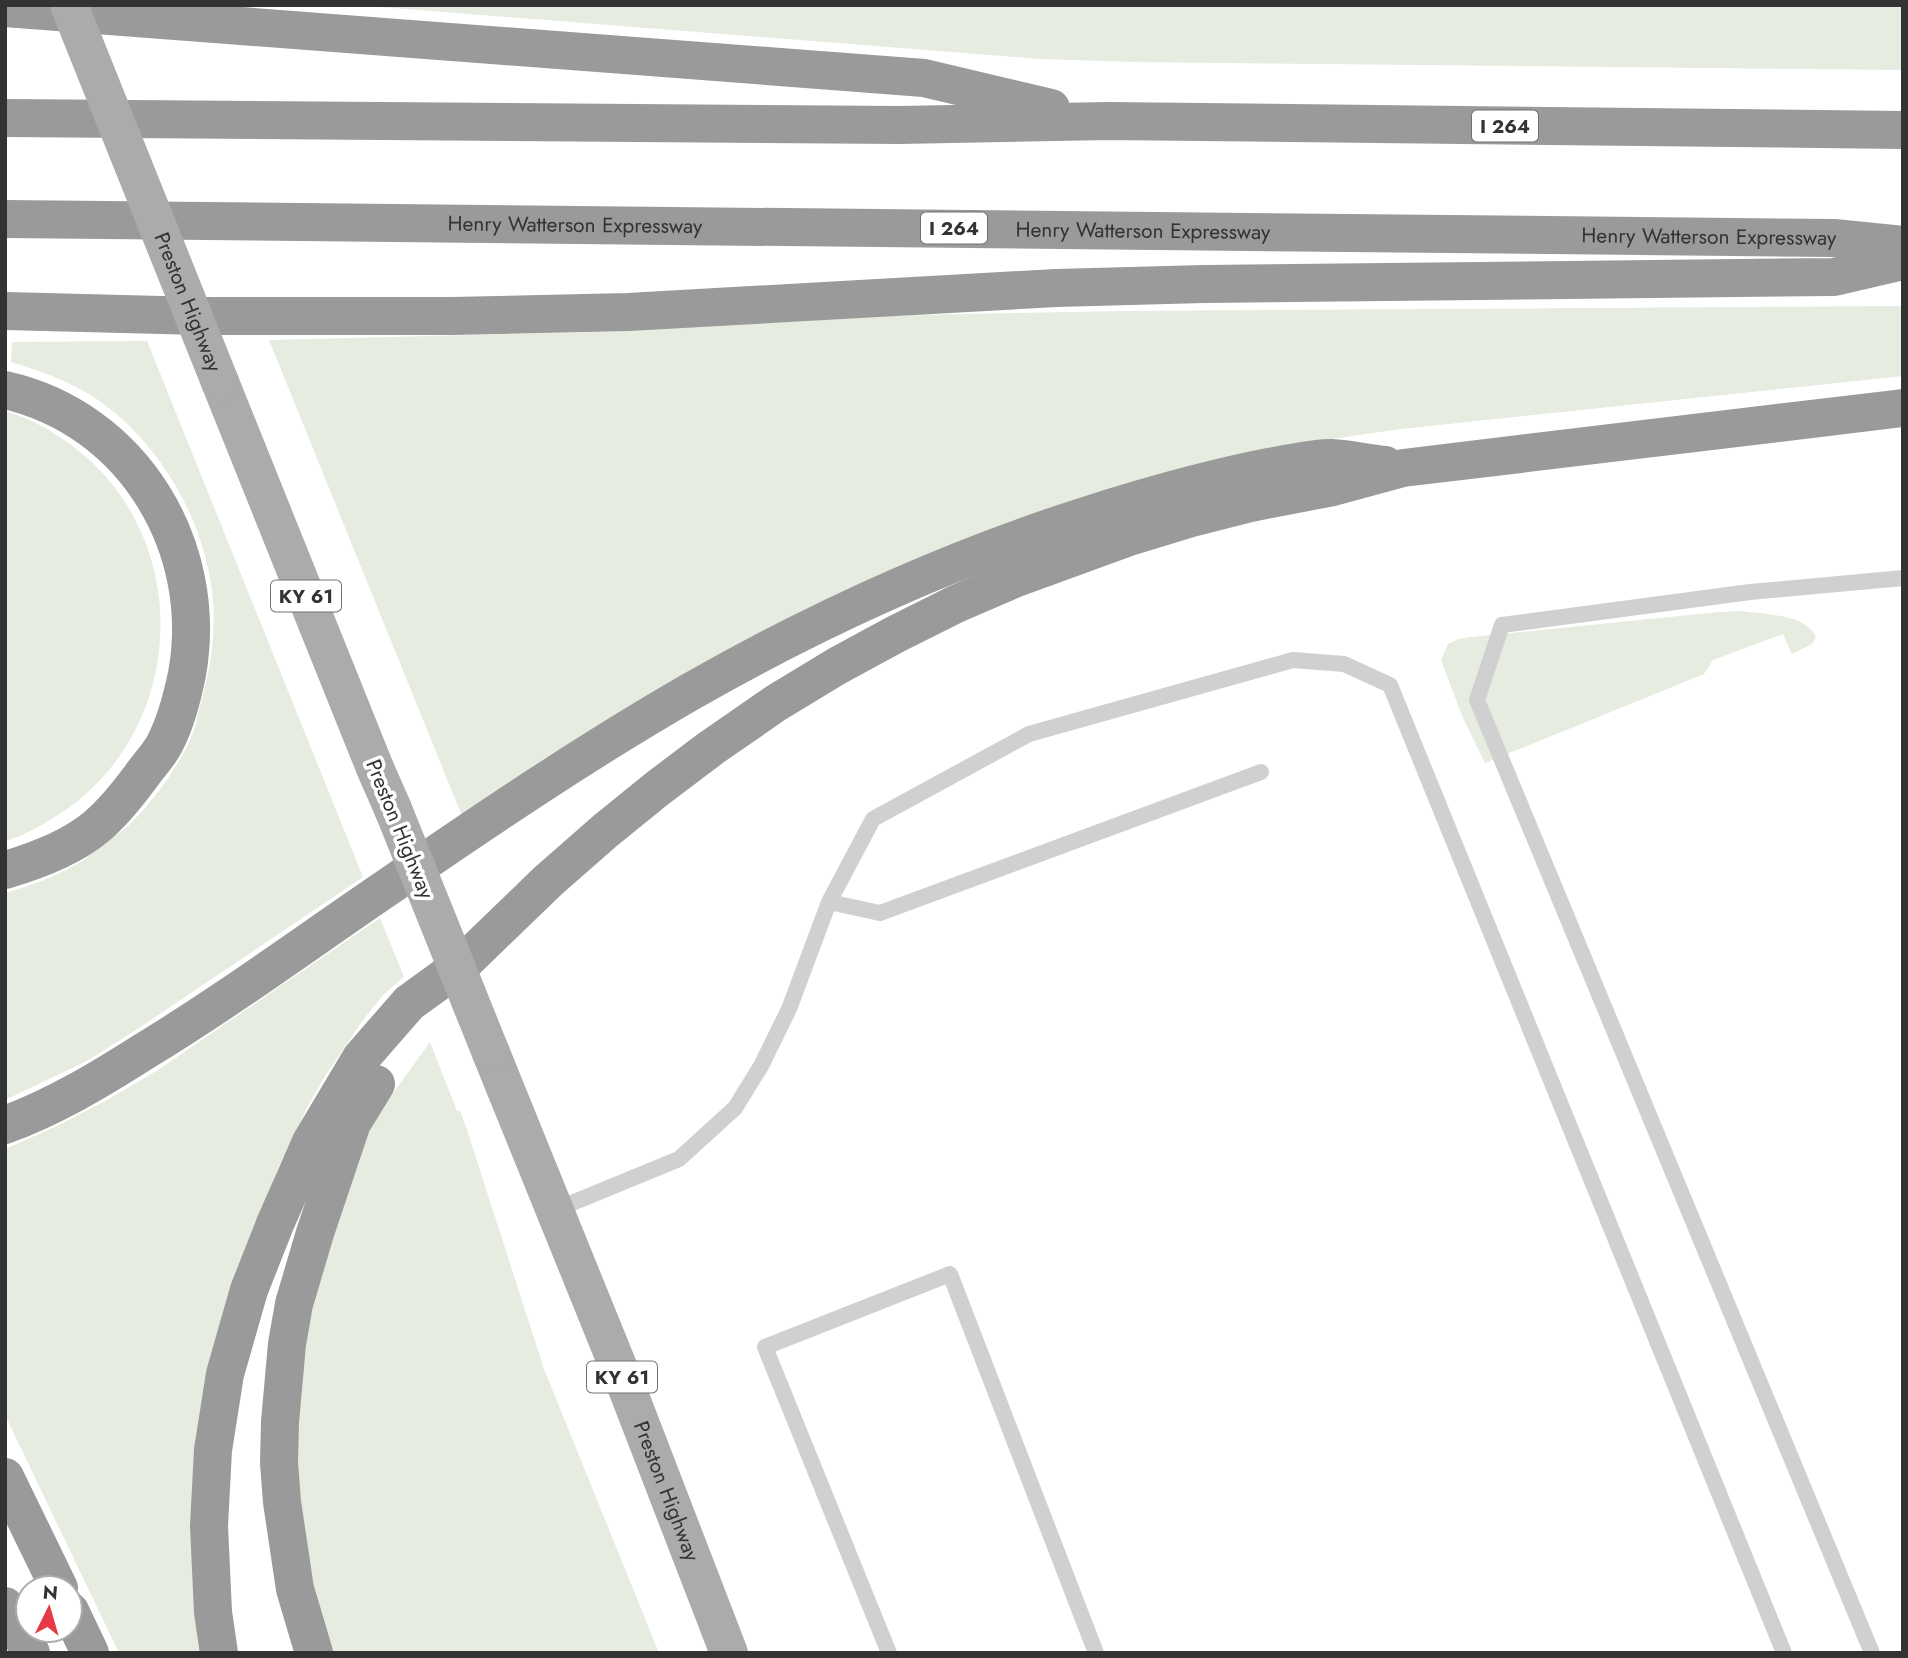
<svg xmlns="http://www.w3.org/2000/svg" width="1908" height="1658" viewBox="0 0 1908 1658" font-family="Jost,sans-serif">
	<rect width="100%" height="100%" fill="#fff"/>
	<path fill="#e6ecdf" d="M355,5H1903V70L1134,62L1041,59Z
		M1903,306V376L1401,429L1303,443L1106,490L462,816L269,340L592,332L912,315L1127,311Z
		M147,341L363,877L145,1024L87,1061L5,1100V893C31,886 56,876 79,863C88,858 96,850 104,843C111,838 119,833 126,828C153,802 179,767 193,733C197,723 198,712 201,702C211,667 217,628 212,591C203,518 159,442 98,400C72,382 41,371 11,362L12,342Z
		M5,411C31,418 54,432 75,448C190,536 188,715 75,803C55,818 30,834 5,841Z
		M1741,611C1762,614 1807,614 1816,637L1812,644L1792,654L1783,634L1713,660L1704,674L1485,763L1463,718L1441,660L1448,644L1459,639L1471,637L1719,612Z
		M380,918L404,977L384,994L363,1020L325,1076L308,1106L278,1168L240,1266L201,1653H119L5,1415V1149L57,1126L107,1100L158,1070Z
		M430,1042L457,1111H460L467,1130L544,1369L659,1653H333L312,1589L294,1449L313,1275L364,1140L384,1106Z"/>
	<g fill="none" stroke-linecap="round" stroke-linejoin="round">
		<path stroke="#d0d0d0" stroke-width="16" d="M829,902L880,913L1261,772
			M555,1210L679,1159L735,1108L761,1066L789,1009L829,902L873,819L1029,734L1293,660L1344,664L1390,685L1784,1653
			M889,1653L765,1347L950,1274L1096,1653
			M1872,1653L1477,700L1502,625L1750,592L1903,578"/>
		<g stroke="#ababab" stroke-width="38">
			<path d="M220,382L375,768L393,809"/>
			<path id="s1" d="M491,1053L628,1391L729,1653"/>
		</g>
		<g stroke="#9a9a9a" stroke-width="38">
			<path d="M5,8L924,78L1051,108"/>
			<path d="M5,118L899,125L1107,121L1903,130"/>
			<path id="s2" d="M5,219L1834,238L1903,245"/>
			<path d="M5,311L201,316H451L628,312L1056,288L1204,284L1834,277L1903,261"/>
			<path d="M5,390C133,419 210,547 187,674C182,698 176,723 164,745C158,756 149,765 142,775C128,794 114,812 96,827C71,848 36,861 5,870"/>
			<path d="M5,1125C54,1107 99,1080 143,1052C227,1001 307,942 388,887C487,819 586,752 690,692C816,620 950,559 1088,515C1148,496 1208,479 1269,467C1289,464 1311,458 1331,458C1349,459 1367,463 1385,465"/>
			<path d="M5,1477L59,1588"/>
			<path d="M5,1606L31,1653"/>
			<path d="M70,1611L90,1653"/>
			<path d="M219,1653L213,1612L209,1526L213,1450L225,1374L249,1290L275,1224L311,1142L361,1058L409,1003L460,966L548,881L605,831L658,788L711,748L776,703L837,666L896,634L956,604L1014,579L1132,536L1191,518L1250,503L1333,487L1403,468L1903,408"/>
			<path d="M314,1653L295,1589L282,1502L279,1463L280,1422L287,1344L294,1304L315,1233L352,1123L376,1084"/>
		</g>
		<g stroke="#ababab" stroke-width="38">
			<path id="s3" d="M69,5L220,382"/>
			<path d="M393,809L491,1053"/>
		</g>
	</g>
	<g text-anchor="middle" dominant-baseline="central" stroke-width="7" stroke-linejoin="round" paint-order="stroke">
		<g fill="#fff" stroke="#707070" stroke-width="2">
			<rect x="1472" y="110.5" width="66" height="31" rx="5"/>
			<rect x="921" y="212.5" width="66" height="31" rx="5"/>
			<rect x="271" y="580.5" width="70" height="31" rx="5"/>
			<rect x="587" y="1361.5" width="70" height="31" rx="5"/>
		</g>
		<g font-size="19" font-weight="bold" fill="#333">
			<text x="1505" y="126">I 264</text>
			<text x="954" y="228">I 264</text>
			<text x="306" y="596">KY 61</text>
			<text x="622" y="1377">KY 61</text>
		</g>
		<g font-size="21" fill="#333" stroke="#fff">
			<text stroke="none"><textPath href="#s2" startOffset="570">Henry Watterson Expressway</textPath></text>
			<text stroke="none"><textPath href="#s2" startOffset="1138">Henry Watterson Expressway</textPath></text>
			<text stroke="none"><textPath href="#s2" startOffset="1704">Henry Watterson Expressway</textPath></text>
			<text stroke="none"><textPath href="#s3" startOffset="320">Preston Highway</textPath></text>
			<text transform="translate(400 829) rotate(68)">Preston Highway</text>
			<text stroke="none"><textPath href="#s1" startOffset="472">Preston Highway</textPath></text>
		</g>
	</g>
	<rect width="1908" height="1658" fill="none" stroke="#333333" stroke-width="14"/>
	<g transform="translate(49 1609) rotate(5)"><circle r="33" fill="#ffffff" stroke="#adadad" stroke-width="2"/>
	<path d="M0-5L12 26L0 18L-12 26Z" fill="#e63946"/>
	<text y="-10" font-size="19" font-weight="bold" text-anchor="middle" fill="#333333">N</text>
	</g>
</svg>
